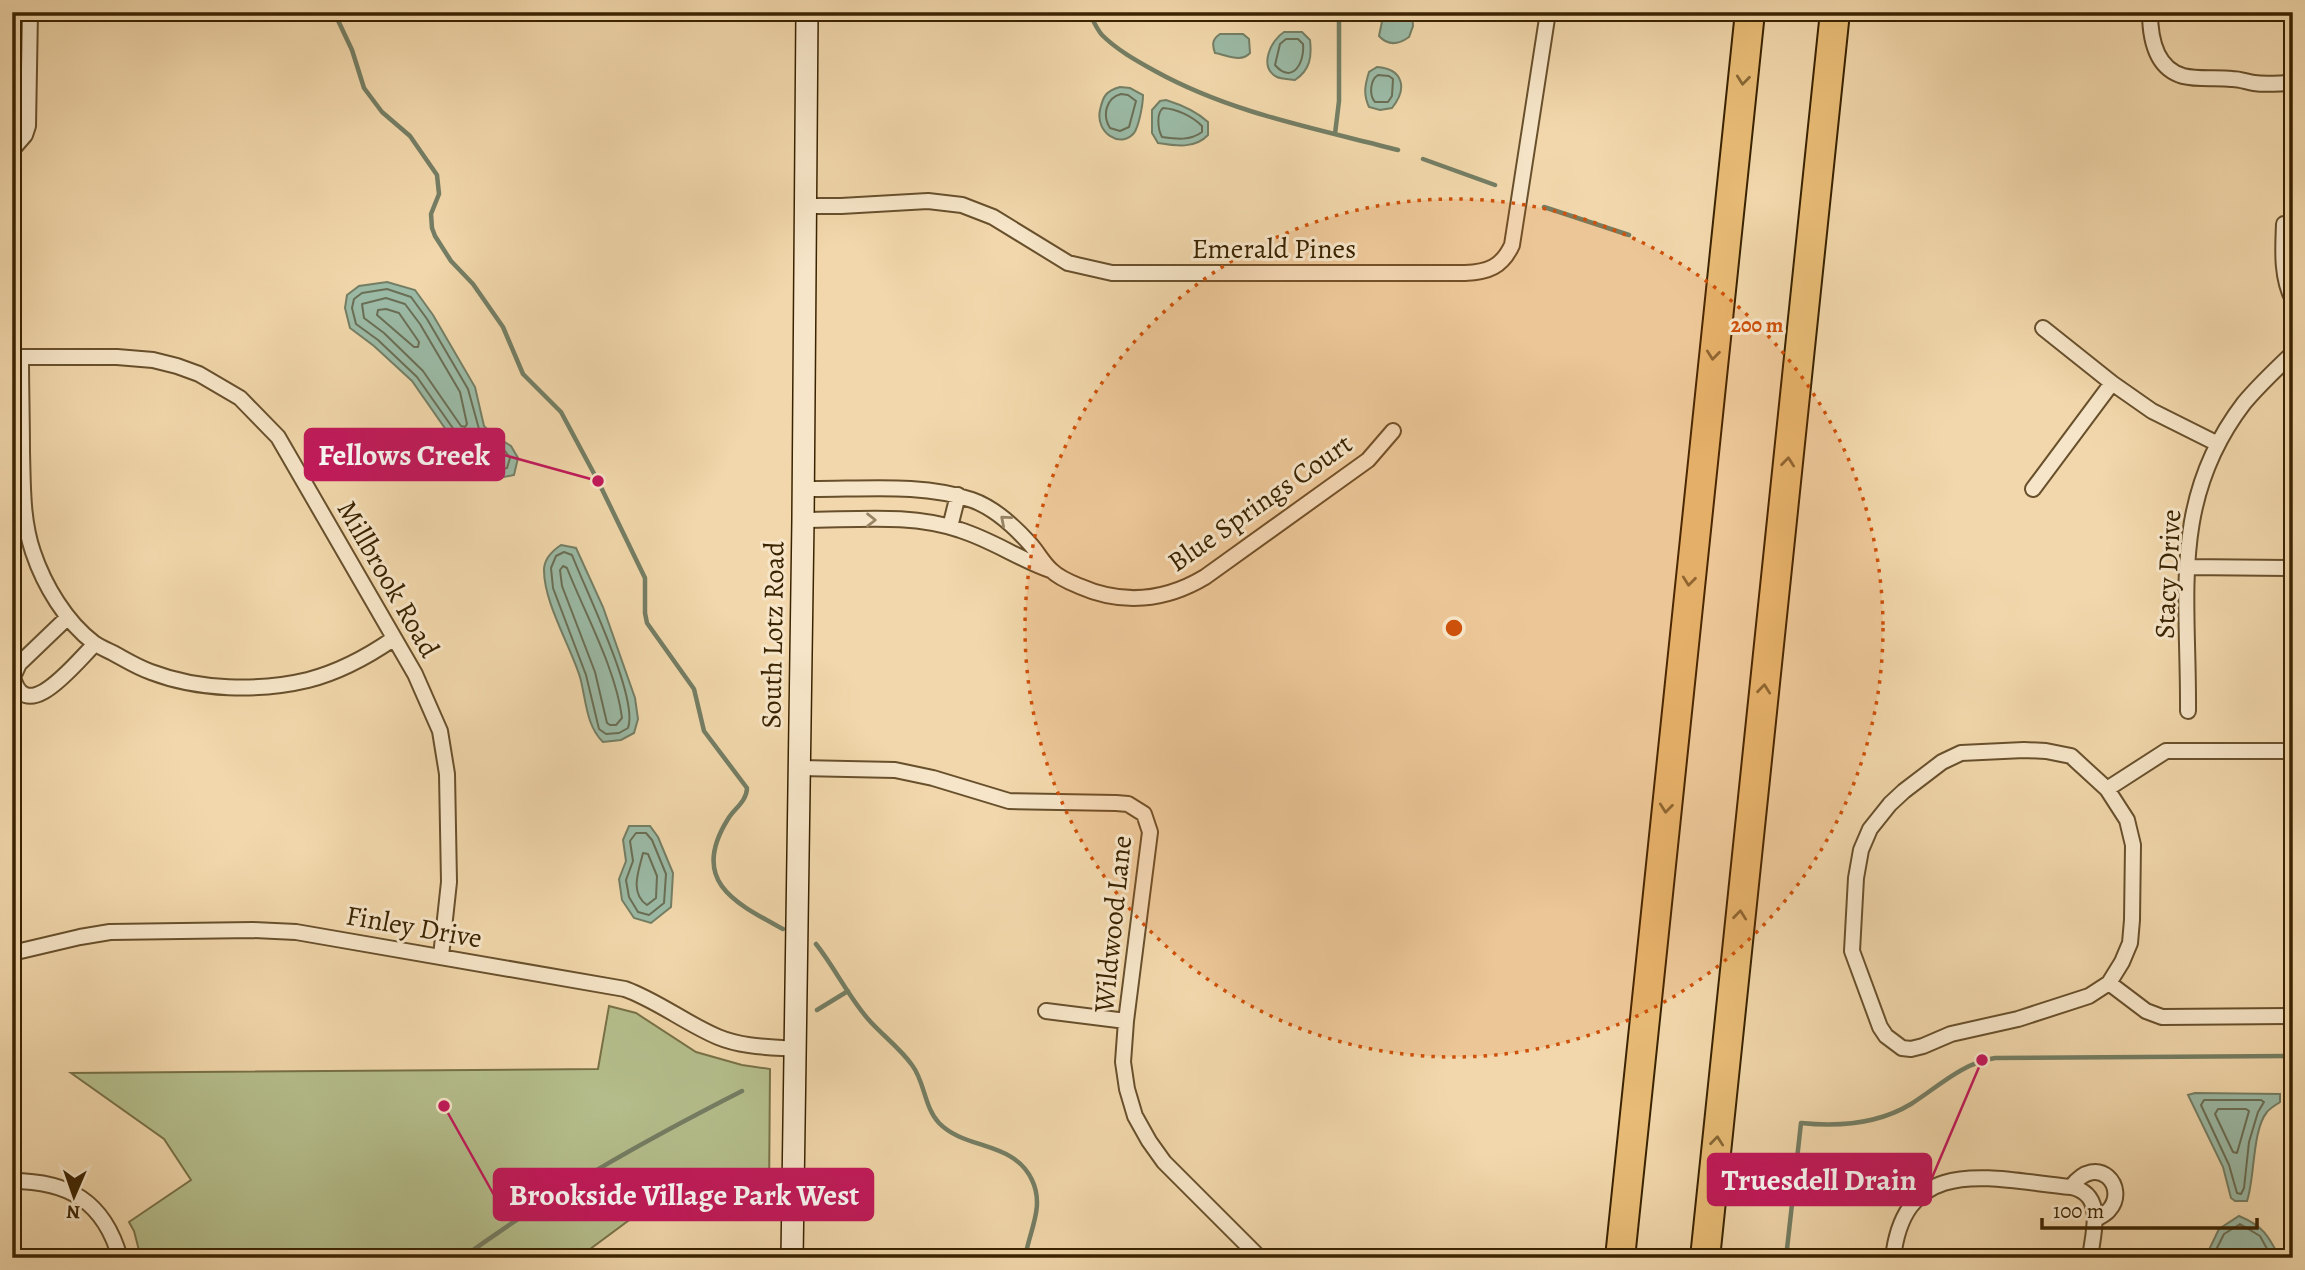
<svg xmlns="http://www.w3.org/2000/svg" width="2305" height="1270" viewBox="0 0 2305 1270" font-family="Alegreya,serif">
	<rect width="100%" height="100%" fill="#f1d7ab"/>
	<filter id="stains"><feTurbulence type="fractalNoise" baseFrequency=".00286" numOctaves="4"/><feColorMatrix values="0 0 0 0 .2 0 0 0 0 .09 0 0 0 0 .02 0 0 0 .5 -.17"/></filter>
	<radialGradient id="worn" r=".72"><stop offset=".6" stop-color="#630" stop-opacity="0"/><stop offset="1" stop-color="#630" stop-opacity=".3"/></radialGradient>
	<path fill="#b5bf8d" stroke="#787147" stroke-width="2" d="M609,1006L636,1013L696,1052L742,1065L770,1069L769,1198H659L578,1258H141L134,1231L129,1222L191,1180L164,1139L71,1073L598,1069Z"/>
	<path fill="#9bbaa6" stroke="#747e64" stroke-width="2" d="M1384,12H1412L1413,26L1409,37C1398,45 1388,46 1379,36Z
		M1284,32H1302L1310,40C1312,57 1310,70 1295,80C1289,79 1281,79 1277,77C1258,67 1271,40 1284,32Z
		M1220,34H1243L1249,39L1250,53C1241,63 1227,55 1215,53C1212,45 1212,39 1220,34Z
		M1377,67C1403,69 1408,88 1392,108L1380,110L1369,107C1363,94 1365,85 1369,72Z
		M1120,87L1130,88L1143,95C1143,104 1139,126 1134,133C1121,149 1095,133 1100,110C1103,96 1106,91 1120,87Z
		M1166,100C1182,105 1196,111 1208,122V135C1195,149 1176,146 1158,143L1152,133V110L1160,101Z
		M387,282L415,290L433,315L475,387L484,426L492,434L511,446L518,458L514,475L494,479L474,470L412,381L374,346L350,328L345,308L347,295L359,286Z
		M561,545L576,548L603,607L635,698L638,719L634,733L621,740L603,742C586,726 586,699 580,677C570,645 544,603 544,570C544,559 552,551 561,545Z
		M629,826H650L658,837L673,873L671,907L651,923L634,918L622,900L619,879L626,861L623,840Z
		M2195,1093L2280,1094V1102C2276,1105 2270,1108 2267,1112C2252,1130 2255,1178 2247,1201H2235L2231,1198L2223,1167L2188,1095Z
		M2239,1216C2263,1226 2268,1235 2280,1258H2205L2219,1229Z"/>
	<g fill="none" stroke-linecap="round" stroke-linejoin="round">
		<path stroke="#6a6e54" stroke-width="2" d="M1286,39H1298L1303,44C1305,63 1292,85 1275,65L1280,44Z
			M1378,75L1389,76L1393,79L1392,96L1388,102H1375C1369,95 1370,80 1378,75Z
			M1121,94L1128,95L1136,101L1129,127L1120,131L1110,128C1102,115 1106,98 1121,94Z
			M1163,108C1177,109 1192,116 1202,126V132C1190,141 1176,139 1162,137C1158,130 1156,113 1163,108Z
			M387,289L411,297L427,319L468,389L479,429L487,440L505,451L510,458L507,468L494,471L478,464L417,377L378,340L356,324L352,308L354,299L362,293Z
			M386,298L405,304L420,324L460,392L467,424L465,427L461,426L423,371L384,333L364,318L362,304Z
			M386,309L399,313L419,342L418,347H414L377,315L378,310Z
			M564,552L572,555C585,589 639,698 628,728L619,733L606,734L599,729L586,675L553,588L551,568L556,556Z
			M563,566L567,568C585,614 616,669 622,718L616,725H610L607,723L595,672L562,586L560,570Z
			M636,833H646L652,840L666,874L664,903L649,915L638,912L629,897L626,880L633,861L630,841Z
			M643,853L648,854L657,876L656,898L647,905C629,893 639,870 643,853Z
			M2204,1100H2261L2264,1102L2258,1112L2249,1142L2244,1188L2241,1194L2237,1193L2229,1165L2201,1105Z
			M2218,1109H2246L2249,1111L2237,1153L2233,1152L2215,1114Z
			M2212,1258L2224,1234L2240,1224L2260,1236L2272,1258"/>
		<path stroke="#747e64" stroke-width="4.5" d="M334,12L352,50L364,88L382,112L410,136L437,175L439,194L431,214L432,228L435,236L451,261L473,284L503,327L523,374L561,412L598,481L645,578V613L647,623L694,689L704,731L747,788C747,801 734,809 728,819C689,881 735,903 783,929
			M1089,12C1093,20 1096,28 1102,35C1117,50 1137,61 1155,71C1231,113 1314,128 1398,150
			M1335,134L1339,101V12
			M1423,159L1495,185
			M1544,207L1629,235
			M816,944C835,968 848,996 868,1019C882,1035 900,1048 912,1065C925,1082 924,1107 939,1123C965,1150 1014,1141 1032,1180C1045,1207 1029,1231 1025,1258
			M817,1010L848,991
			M462,1258C551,1193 644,1141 742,1091
			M1786,1258L1801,1123C1839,1127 1878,1124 1911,1104C1938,1087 1962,1063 1995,1058L2293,1056"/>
		<defs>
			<path id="street" d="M2150,12C2150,37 2155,68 2183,76C2199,80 2216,77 2232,79C2240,79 2247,82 2254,83C2267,85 2280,83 2293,83
				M12,150L25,135L28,126L30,12
				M805,206H841L928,201L962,205L993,217L1068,263L1112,273H1465C1488,272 1502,267 1512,245L1548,12
				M2284,224C2283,249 2281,277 2293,300
				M2043,328L2112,383L2152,411L2218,444
				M12,357H117L153,360L177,366L199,374L240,398L278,437L415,674L440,731L447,774L449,882L441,956
				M21,357C21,389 22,421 22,452C23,486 22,520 33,552C44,585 66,622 94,643C100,647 107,650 113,653C126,660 137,667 151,672C198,690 258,692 308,680C339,672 367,657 393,639
				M803,489C857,490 921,482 972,500C995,508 1015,527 1031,545C1038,553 1043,563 1051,570C1058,577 1069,582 1079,586C1122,605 1165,601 1205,577L1368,460L1393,431
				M2033,489L2112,383
				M803,520C855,520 911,513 960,530C992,540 1019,559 1050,570
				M950,527L958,495
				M2187,567L2293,568
				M68,617L19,664L13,677C26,728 77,661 95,644
				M2188,711C2189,596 2169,501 2244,403C2259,385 2276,369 2293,353
				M2024,750L2046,751L2071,756L2107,789L2127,820L2133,845L2132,920L2130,943L2122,962L2109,983L2089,996L2018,1019L1951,1034L1923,1046L1911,1049L1902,1048L1886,1036L1880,1027L1852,951L1856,878L1861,850L1870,829L1890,804L1904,791L1942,762L1961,753Z
				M800,768L895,770L933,778L1009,801L1116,803L1128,804L1144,814L1150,832L1126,1021L1123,1062L1127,1089L1135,1116L1149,1141L1164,1162L1260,1258
				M2107,789L2166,751H2293
				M12,953L80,937L110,932L253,930L296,932L625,989C658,1001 685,1023 718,1037C742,1047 769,1047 795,1049
				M2109,983L2146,1011L2162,1017L2293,1016
				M1046,1011L1126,1021
				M12,1181C68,1181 104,1201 120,1258
				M2071,1187C2098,1151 2129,1188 2109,1210C2106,1214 2099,1217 2095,1220
				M1893,1258C1905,1151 1994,1180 2071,1187C2106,1194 2093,1232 2090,1258"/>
			<path id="secondary" d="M792,1258L803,520L807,12"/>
			<path id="highway" d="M1620,1258L1750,12
				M1705,1258L1835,12"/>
		</defs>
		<use href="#street" stroke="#68502c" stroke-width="18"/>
		<use href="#secondary" stroke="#3a2301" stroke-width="24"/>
		<use href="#highway" stroke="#3a2301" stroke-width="32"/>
		<use href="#street" stroke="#f6e5c8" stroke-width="14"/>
		<use href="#secondary" stroke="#f6e5c8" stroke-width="21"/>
		<use href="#highway" stroke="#e8bc76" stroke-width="28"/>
	</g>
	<defs><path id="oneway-chevron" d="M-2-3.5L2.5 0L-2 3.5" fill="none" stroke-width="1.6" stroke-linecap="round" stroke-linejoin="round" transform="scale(1.75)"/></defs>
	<g stroke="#886836">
		<use href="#oneway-chevron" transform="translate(1743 80) rotate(96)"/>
		<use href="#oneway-chevron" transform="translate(1713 355) rotate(96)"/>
		<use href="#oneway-chevron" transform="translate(1788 462) rotate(-84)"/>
		<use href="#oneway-chevron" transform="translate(1689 581) rotate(96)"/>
		<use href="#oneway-chevron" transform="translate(1764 689) rotate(-84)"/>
		<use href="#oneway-chevron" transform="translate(1666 808) rotate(96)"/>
		<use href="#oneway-chevron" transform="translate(1740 915) rotate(-84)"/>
		<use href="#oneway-chevron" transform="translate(1717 1141) rotate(-84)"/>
	</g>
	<g stroke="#988464">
		<use href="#oneway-chevron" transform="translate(871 520)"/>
		<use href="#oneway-chevron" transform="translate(1005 520) rotate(-139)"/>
	</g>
	<circle cx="1454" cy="628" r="429" fill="#ce510a" fill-opacity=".12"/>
	<circle fill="none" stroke="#ce510a" stroke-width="3.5" stroke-dasharray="3.5 7" cx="1454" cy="628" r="429"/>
	<g text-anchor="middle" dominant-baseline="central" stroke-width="6" stroke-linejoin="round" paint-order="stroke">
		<g font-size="28" fill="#3a2301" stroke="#f6e5c8">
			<text x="1274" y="249">Emerald Pines</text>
			<text transform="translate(1260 503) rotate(-35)">Blue Springs Court</text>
			<text transform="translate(2168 574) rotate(-87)">Stacy Drive</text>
			<text transform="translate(388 579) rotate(60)">Millbrook Road</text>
			<text transform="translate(773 635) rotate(-89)">South Lotz Road</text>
			<text transform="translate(1113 924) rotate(-84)">Wildwood Lane</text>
			<text transform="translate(414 927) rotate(10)">Finley Drive</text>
		</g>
	</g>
	<circle cx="1454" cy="628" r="10" fill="#ce510a" stroke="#f6e5c8" stroke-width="3.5"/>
	<g font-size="21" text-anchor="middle" font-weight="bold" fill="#ce510a" stroke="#f6e5c8" stroke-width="6" stroke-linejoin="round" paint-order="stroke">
		<text x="1757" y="332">200 m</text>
	</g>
	<path fill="none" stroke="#c2185b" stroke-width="2.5" d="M598 481L504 455M1982 1060L1931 1180M444 1106L494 1195"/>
	<g fill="#c2185b" stroke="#f6e5c8" stroke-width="2.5">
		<circle cx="598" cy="481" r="7"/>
		<circle cx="1982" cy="1060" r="7"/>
		<circle cx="444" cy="1106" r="7"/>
	</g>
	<g fill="#c2185b" stroke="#c2185b" stroke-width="2.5">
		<rect x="305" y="429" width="199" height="51" rx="7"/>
		<rect x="1708" y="1154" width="223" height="51" rx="7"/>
		<rect x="494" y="1169" width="379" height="51" rx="7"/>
	</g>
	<g font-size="30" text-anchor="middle" font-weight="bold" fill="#fff">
		<text x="404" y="465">Fellows Creek</text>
		<text x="1819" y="1190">Truesdell Drain</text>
		<text x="684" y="1205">Brookside Village Park West</text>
	</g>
	<rect width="2305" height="1270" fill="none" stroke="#f1d7ab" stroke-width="42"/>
	<rect x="14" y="14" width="2277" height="1242" fill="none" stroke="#3a2301" stroke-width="3.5"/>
	<rect x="21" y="21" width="2263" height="1228" fill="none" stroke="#3a2301" stroke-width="2"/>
	<g transform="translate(74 1196) rotate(182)" stroke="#f6e5c8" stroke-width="5" paint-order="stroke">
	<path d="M0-5L12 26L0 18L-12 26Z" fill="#3a2301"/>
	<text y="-10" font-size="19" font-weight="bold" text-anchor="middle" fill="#3a2301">N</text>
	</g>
	<path d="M2042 1218v10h215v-10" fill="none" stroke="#3a2301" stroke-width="3.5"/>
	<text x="2053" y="1218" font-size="21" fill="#3a2301" stroke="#f6e5c8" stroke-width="5" paint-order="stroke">100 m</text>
	<rect width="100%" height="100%" filter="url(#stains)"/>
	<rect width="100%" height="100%" fill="url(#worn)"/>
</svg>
